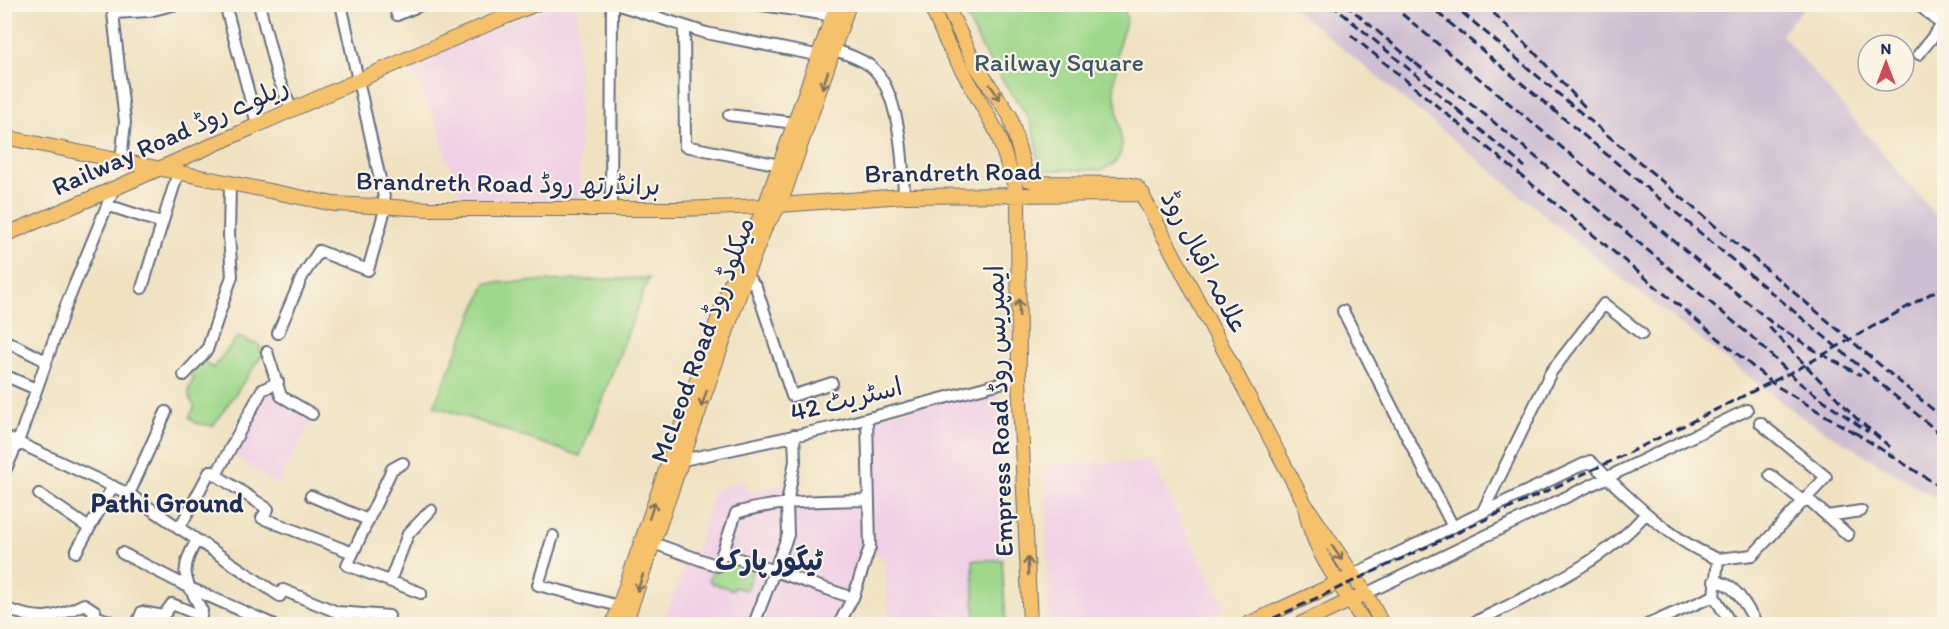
<svg xmlns="http://www.w3.org/2000/svg" width="1949" height="629" viewBox="0 0 1949 629" font-family="Itim,'Playpen Sans Arabic',sans-serif">
	<rect width="100%" height="100%" fill="#fcf5e5"/>
	<filter id="ink" filterUnits="userSpaceOnUse"><feTurbulence type="fractalNoise" baseFrequency=".0167" numOctaves="2"/><feDisplacementMap in="SourceGraphic" scale="12" xChannelSelector="R" yChannelSelector="G"/><feConvolveMatrix kernelMatrix="1 2 1 2 8 2 1 2 1" color-interpolation-filters="sRGB"/></filter>
	<filter id="wash" filterUnits="userSpaceOnUse"><feTurbulence type="fractalNoise" baseFrequency=".008" numOctaves="4" result="noise"/><feDisplacementMap in="SourceGraphic" scale="24" xChannelSelector="R" yChannelSelector="G"/><feGaussianBlur stdDeviation="1.35" result="paint"/><feColorMatrix in="noise" values="0 0 0 0 0 0 0 0 0 0 0 0 0 0 0 0 0 1.4 0 .05"/><feComposite in="paint" operator="in"/></filter>
	<g filter="url(#wash)">
		<rect width="100%" height="100%" fill="#f0e2c1"/>
		<path fill="#f0d0e5" d="M555,5H577L580,208L466,211L442,144L440,131L407,60Z
			M266,387L314,416L278,485L228,451Z
			M998,387L1002,560H973L975,624H866V621L888,619L885,560L870,548L839,624H663L688,556L694,557L714,489L745,482L748,492L791,483L788,503L870,500V419Z
			M1151,461L1225,609L1189,624H1049L1045,465Z"/>
		<path fill="#cebed2" d="M1290,5H1806L1781,34L1944,225V503L1800,416L1622,279Z"/>
		<path fill="#9fd88b" stroke="#5d8474" stroke-width="1.5" d="M961,5H1124L1127,19L1118,47L1114,89L1122,144L1120,155L1114,164L1101,170H1038L1036,140L1029,118L986,56Z
			M649,278L580,456L434,406L486,283Z
			M238,337L259,345L263,354L213,426L196,423L189,417L195,407C187,397 187,390 194,378L188,371L199,359L213,368Z
			M722,553L755,564L746,590L734,587L733,590L709,582L714,565Z
			M973,560H1002L1006,624H975Z"/>
	</g>
	<g filter="url(#ink)">
		<g fill="none" stroke-linecap="round" stroke-linejoin="round">
			<defs>
				<path id="minor" d="M112,4L125,122L121,161
					M225,4L257,124
					M259,4L277,75L291,108
					M394,4L397,15L423,4
					M616,4L706,33L821,56
					M756,4L834,16
					M1918,4L1942,25L1919,54
					M1935,4L1944,11
					M113,13L149,11L177,4
					M684,26L685,146L780,165
					M835,50C847,54 859,58 869,65C900,88 903,161 904,196
					M729,115L795,123
					M107,205L162,223
					M611,210L612,4
					M746,275L756,287L792,396L832,383
					M142,288L178,173
					M1343,311L1453,527
					M278,333L302,277L319,251L368,270L386,206L341,4
					M4,340L46,361
					M267,352L281,396L312,414
					M4,375L36,389
					M184,375L207,350L232,276L229,236L230,184
					M4,436L129,494L280,596L283,590L337,612L389,616
					M683,460L839,426L1019,378
					M4,473L18,442L65,308L113,191
					M216,475L262,390L278,382
					M1770,475L1804,502
					M39,494L89,528
					M129,494L166,412
					M311,496L368,520
					M1807,498L1848,535
					M1482,513L1551,372L1604,304L1642,334
					M1827,516L1861,511
					M179,529L210,471L268,509L262,518L353,553L347,565L421,593
					M553,536L538,585L619,606
					M197,540C177,573 186,580 202,611L199,624
					M653,543L718,566L736,513C779,500 824,501 869,500
					M76,552L113,486
					M122,553L190,588L272,624
					M353,553L392,469L403,463
					M722,553L853,598
					M1718,559L1753,555L1826,477L1760,423
					M1352,575L1590,461C1627,496 1670,541 1718,559L1714,596L1649,624
					M390,581L408,534L431,510
					M1714,581C1737,583 1746,607 1757,624
					M1365,594L1747,410
					M1714,596L1731,624
					M4,608C38,621 53,620 84,604L95,611L89,624
					M95,616L118,624
					M137,624L142,612L163,616L172,604L201,616
					M754,624L788,535L787,503L795,461L794,435
					M839,624L854,595L870,547L867,419
					M1471,624C1527,596 1607,562 1646,513"/>
				<path id="major" d="M930,4L947,43L997,132L1018,195L1019,378L1030,624
					M946,4L975,64L1010,116L1027,179L1040,183L1126,184L1136,186L1140,191L1305,504L1368,597L1382,624
					M4,137L334,204L431,209H680L765,206L904,196L1143,194
					M4,235C183,162 357,77 536,4
					M1305,507C1312,552 1342,586 1365,624
					M613,624L728,290L765,206L837,4
					M625,624L746,275L766,225L780,205L849,4
					M1248,624L1344,580
					M1300,624L1358,597"/>
			</defs>
			<use href="#minor" stroke="#666e81" stroke-width="14"/>
			<use href="#major" stroke="#666e81" stroke-width="16"/>
			<use href="#minor" stroke="#fff" stroke-width="10"/>
			<use href="#major" stroke="#f5c16b" stroke-width="14"/>
			<path stroke="#1b2f5e" stroke-width="3" stroke-dasharray="9 4.5" stroke-linecap="butt" d="M1331,4L1464,115
				M1345,4L1420,67
				M1427,4L1944,437
				M1452,4L1944,419
				M1484,4L1533,51L1585,107
				M1402,14L1771,322L1819,353L1861,375
				M1351,35L1775,385L1861,437
				M1415,63L1484,114L1752,337L1801,384L1868,432
				M1458,111L1525,167
				M1769,327L1856,418L1890,447
				M1854,432L1944,489
				M1261,624L1620,457L1800,368L1944,286"/>
		</g>
		<defs><path id="oneway-shaft" d="M-6 0H5M1.5-3L5.5 0L1.5 3" fill="none" stroke-width="1.6" stroke-linecap="round" stroke-linejoin="round" transform="scale(1.5)"/></defs>
		<g stroke="#7d7164">
			<use href="#oneway-shaft" transform="translate(825 80) rotate(109)"/>
			<use href="#oneway-shaft" transform="translate(995 92) rotate(55)"/>
			<use href="#oneway-shaft" transform="translate(1019 308) rotate(-91)"/>
			<use href="#oneway-shaft" transform="translate(704 399) rotate(108)"/>
			<use href="#oneway-shaft" transform="translate(652 510) rotate(-72)"/>
			<use href="#oneway-shaft" transform="translate(1337 553) rotate(56)"/>
			<use href="#oneway-shaft" transform="translate(1028 566) rotate(-91)"/>
			<use href="#oneway-shaft" transform="translate(640 583) rotate(109)"/>
		</g>
	</g>
	<g text-anchor="middle" dominant-baseline="central" stroke-width="4.5" stroke-linejoin="round" paint-order="stroke">
		<g font-size="26" fill="#3c5969" stroke="#fcf5e5">
			<text x="1059" y="62">Railway Square</text>
		</g>
		<g font-size="26" fill="#1b2f5e" stroke="#fcf5e5">
			<text transform="translate(170 136) rotate(-24)">Railway Road ریلوے روڈ</text>
			<text transform="translate(953 172) rotate(-1)">Brandreth Road</text>
			<text transform="translate(508 183) rotate(1)">Brandreth Road برانڈرتھ روڈ</text>
			<text transform="translate(1205 262) rotate(62)">علامہ اقبال روڈ</text>
			<text transform="translate(702 340) rotate(-70)">McLeod Road میکلوڈ روڈ</text>
			<text transform="translate(846 399) rotate(-14)">اسٹریٹ 42</text>
			<text transform="translate(999 411) rotate(-92)">Empress Road ایمپریس روڈ</text>
		</g>
		<g font-size="27" font-weight="bold" fill="#1b2f5e" stroke="#fcf5e5">
			<text x="167" y="502">Pathi Ground</text>
			<text x="769" y="560">ٹیگور پارک</text>
		</g>
	</g>
	<rect width="1949" height="629" fill="none" stroke="#fcf5e5" stroke-width="24"/>
	<g transform="translate(1886 63)"><circle r="28" fill="#fcf5e5" stroke="#a2a6af" stroke-width="1.5"/>
	<path d="M0-4.5L10 22L0 15L-10 22Z" fill="#d1495b"/>
	<text y="-9" font-size="16" font-weight="bold" text-anchor="middle" fill="#1b2f5e">N</text>
	</g>
</svg>
